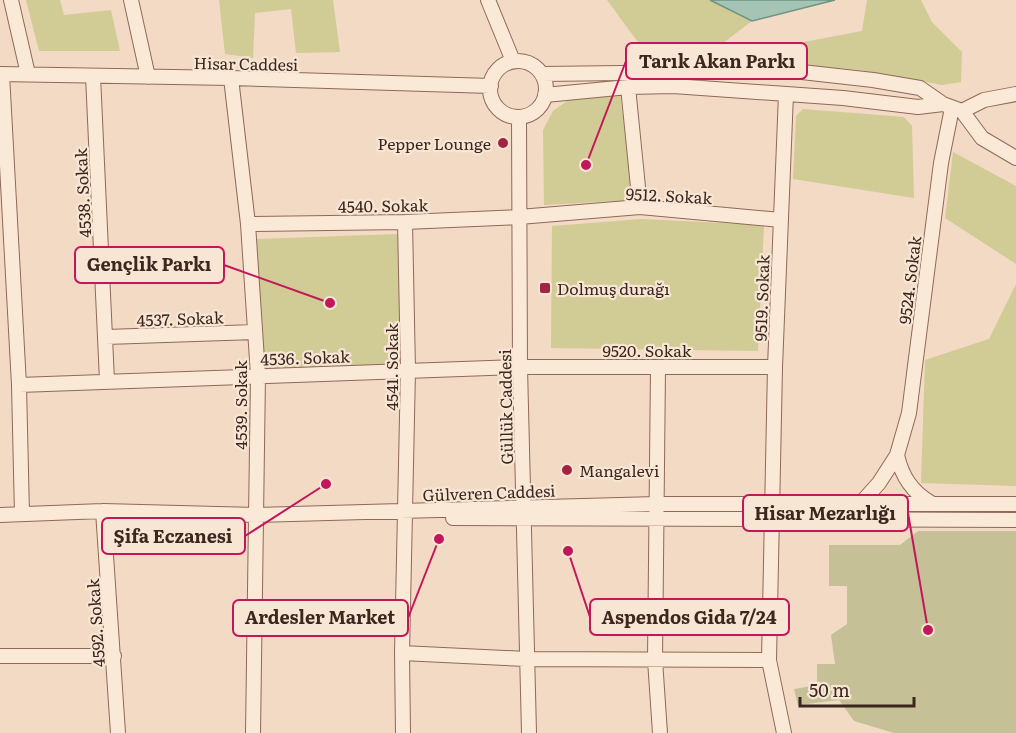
<svg xmlns="http://www.w3.org/2000/svg" width="1016" height="733" viewBox="0 0 1016 733" font-family="Literata,serif">
	<rect width="100%" height="100%" fill="#f2dac4"/>
	<path fill="#d1cb96" d="M26,0H60L64,15L111,10L120,51H39Z
		M219,0H333L340,52L296,53L291,9L255,13L253,58L225,54Z
		M607,0H710L752,21L698,62L659,59L646,53Z
		M867,0H921L932,22L962,52L961,82L942,85L860,70L777,63L734,67L744,53L862,31Z
		M620,94L634,200L544,205L543,130L553,111L571,98Z
		M803,109L904,117L912,126L914,198L793,179L796,116Z
		M953,152L1016,186V264L945,218Z
		M641,219L764,225L758,351L551,348L552,226Z
		M399,234L403,367L260,371L256,239Z
		M1016,284V486L921,483L925,360L989,339Z"/>
	<path fill="#c5c096" d="M918,531H1016V733H894L854,721L839,700L798,705L794,689L817,685V664H835L831,635L847,624V586H829V545H900Z"/>
	<path fill="#a6c4b5" stroke="#6c9481" stroke-width="1.5" d="M710,0H835L752,21Z"/>
	<g fill="none" stroke-linecap="round" stroke-linejoin="round">
		<defs>
			<path id="street" d="M11,0L28,74
				M131,0L148,77
				M488,0L513,61
				M490 89a28 28 0 1 1 56 0a28 28 0 1 1-56 0Z
				M0,74L231,78L491,86
				M2,74L19,385L22,514
				M542,74L793,71L873,80L920,88L943,104L962,111L984,100L1016,94
				M93,76L107,381
				M231,78L248,224L258,375L253,733
				M628,87L640,207
				M545,95L628,87L673,86L843,98L918,107L943,104
				M962,111L982,138L1016,158
				M519,117L520,367L529,733
				M248,224L405,222L519,217L640,207L781,220
				M106,337L255,332
				M658,367L655,660L660,733
				M19,385L520,367H775
				M897,455C902,477 912,492 931,503
				M861,503L879,483L897,455L909,413L941,163L952,108
				M103,511L118,733
				M0,515L103,511L256,515L657,504H1016
				M453,518L1016,520
				M402,653L526,659L769,660
				M0,656H114
				M403,733L402,653L408,370L405,222
				M784,733L769,660L775,367L786,94"/>
		</defs>
		<use href="#street" stroke="#8e6958" stroke-width="16"/>
		<use href="#street" stroke="#fbe9d8" stroke-width="14"/>
	</g>
	<g fill="#a22441" stroke="#f8e6d4" stroke-width="2">
		<circle cx="503" cy="143" r="6"/>
		<rect x="539" y="282" width="12" height="12" rx="3"/>
		<circle cx="567" cy="470" r="6"/>
	</g>
	<g text-anchor="middle" dominant-baseline="central" stroke-width="4.5" stroke-linejoin="round" paint-order="stroke">
		<g font-size="16" fill="#3d261e" stroke="#f8e6d4">
			<text transform="translate(246 63) rotate(1)">Hisar Caddesi</text>
			<text transform="translate(82 193) rotate(-93)">4538. Sokak</text>
			<text transform="translate(669 195) rotate(3)">9512. Sokak</text>
			<text transform="translate(383 205) rotate(-1)">4540. Sokak</text>
			<text transform="translate(909 280) rotate(-83)">9524. Sokak</text>
			<text transform="translate(761 298) rotate(-88)">9519. Sokak</text>
			<text transform="translate(180 318) rotate(-2)">4537. Sokak</text>
			<text x="647" y="350">9520. Sokak</text>
			<text transform="translate(305 357) rotate(-2)">4536. Sokak</text>
			<text transform="translate(391 367) rotate(-90)">4541. Sokak</text>
			<text transform="translate(240 405) rotate(-90)">4539. Sokak</text>
			<text transform="translate(505 407) rotate(-91)">Güllük Caddesi</text>
			<text transform="translate(489 492) rotate(-2)">Gülveren Caddesi</text>
			<text transform="translate(95 623) rotate(-94)">4592. Sokak</text>
		</g>
		<g font-size="16" fill="#3d261e" stroke="#f8e6d4" text-anchor="start">
			<text x="491" y="143" text-anchor="end">Pepper Lounge</text>
			<text x="557" y="288">Dolmuş durağı</text>
			<text x="579" y="470">Mangalevi</text>
		</g>
	</g>
	<path fill="none" stroke="#c2185b" stroke-width="2" d="M586 165L626 61M330 303L224 265M928 630L908 513M326 484L245 536M568 551L590 617M439 539L408 618"/>
	<g fill="#c2185b" stroke="#f8e6d4" stroke-width="2">
		<circle cx="586" cy="165" r="6"/>
		<circle cx="330" cy="303" r="6"/>
		<circle cx="928" cy="630" r="6"/>
		<circle cx="326" cy="484" r="6"/>
		<circle cx="568" cy="551" r="6"/>
		<circle cx="439" cy="539" r="6"/>
	</g>
	<g fill="#f8e6d4" stroke="#c2185b" stroke-width="2">
		<rect x="626" y="43" width="181" height="36" rx="6"/>
		<rect x="75" y="247" width="149" height="36" rx="6"/>
		<rect x="743" y="495" width="165" height="36" rx="6"/>
		<rect x="102" y="518" width="143" height="36" rx="6"/>
		<rect x="590" y="599" width="199" height="36" rx="6"/>
		<rect x="233" y="600" width="175" height="36" rx="6"/>
	</g>
	<g font-size="18" text-anchor="middle" font-weight="bold" fill="#3d261e">
		<text x="717" y="68">Tarık Akan Parkı</text>
		<text x="149" y="271">Gençlik Parkı</text>
		<text x="825" y="520">Hisar Mezarlığı</text>
		<text x="173" y="543">Şifa Eczanesi</text>
		<text x="689" y="624">Aspendos Gida 7/24</text>
		<text x="320" y="624">Ardesler Market</text>
	</g>
	<path d="M800 697v9h114v-9" fill="none" stroke="#3d261e" stroke-width="3"/>
	<text x="809" y="697" font-size="18" fill="#3d261e" stroke="#f8e6d4" stroke-width="4.5" paint-order="stroke">50 m</text>
</svg>
